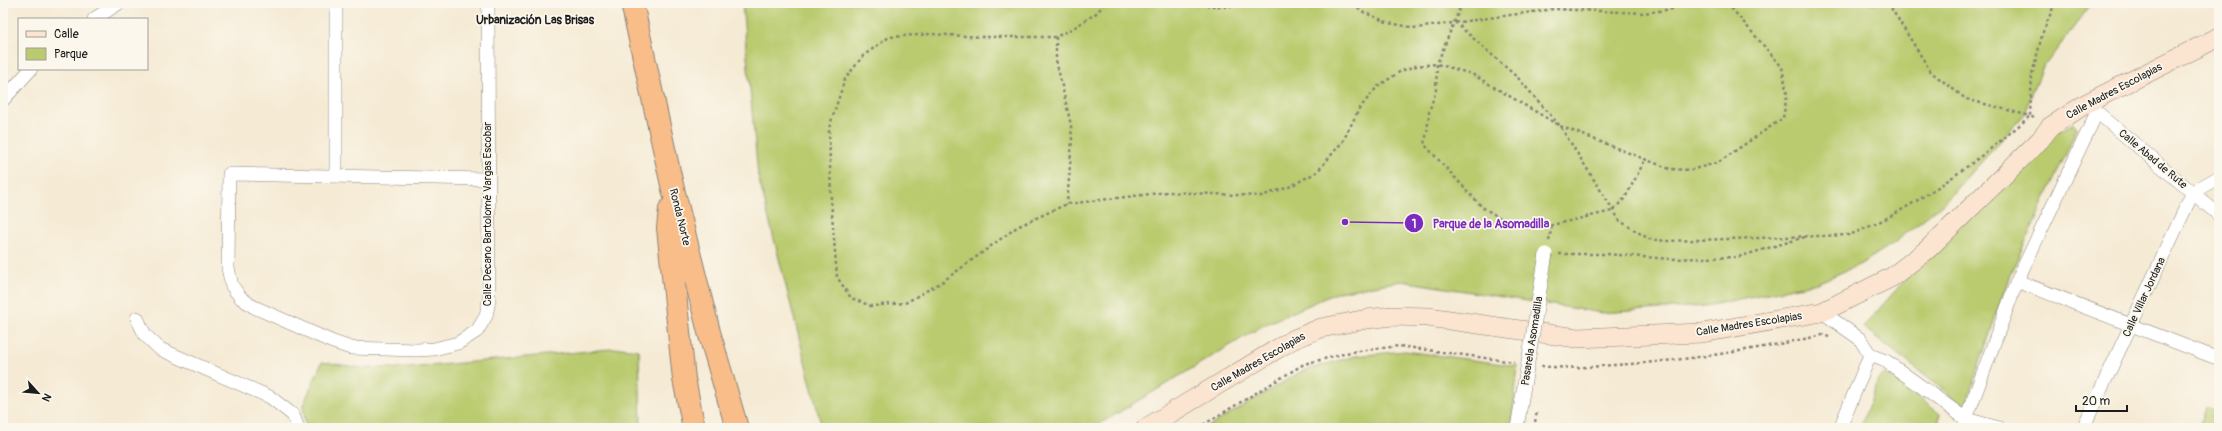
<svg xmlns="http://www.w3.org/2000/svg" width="2222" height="431" viewBox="0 0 2222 431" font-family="Pangolin,sans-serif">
	<rect width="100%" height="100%" fill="#fbf7ec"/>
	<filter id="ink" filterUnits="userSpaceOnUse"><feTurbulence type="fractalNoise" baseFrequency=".025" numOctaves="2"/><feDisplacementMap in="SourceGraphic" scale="8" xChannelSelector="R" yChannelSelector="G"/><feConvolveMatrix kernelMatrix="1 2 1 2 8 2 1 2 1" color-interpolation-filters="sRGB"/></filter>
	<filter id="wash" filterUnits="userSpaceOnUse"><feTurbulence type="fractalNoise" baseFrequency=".012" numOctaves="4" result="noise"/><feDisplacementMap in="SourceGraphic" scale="16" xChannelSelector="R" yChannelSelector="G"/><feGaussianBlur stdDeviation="0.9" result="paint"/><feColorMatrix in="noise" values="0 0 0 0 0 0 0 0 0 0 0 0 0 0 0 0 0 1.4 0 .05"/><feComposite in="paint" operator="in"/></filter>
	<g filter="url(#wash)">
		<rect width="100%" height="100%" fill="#f5ead4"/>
		<path fill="#b9cb6e" stroke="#6a7445" d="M742,3H2092L2042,69L2023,116L1947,200L1894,243L1861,264L1817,283L1706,306L1602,313L1402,281L1338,292L1264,325L1093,428H822L758,176Z
			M2073,123L2077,127L2070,145L2009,277L1965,407L1863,327L1928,254L2047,139Z
			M621,348L639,350L641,428H306L303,405L322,362L363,368H408Z
			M1405,351L1518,366L1511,428H1206L1302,371L1355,356Z
			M1884,374H1887L1940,414L1938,428H1860L1880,377Z
			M2207,408L2219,413V422L2216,428H2198Z"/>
	</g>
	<g filter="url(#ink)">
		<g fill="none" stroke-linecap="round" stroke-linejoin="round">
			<defs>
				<path id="street" d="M94,19L119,3
					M3,100L31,69
					M2091,107L2219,215
					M336,176V3
					M487,179L229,174L228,268L232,286L241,298L254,307L333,342L351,348L416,350L434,349L458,343L477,331L486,316L489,300L488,3
					M2017,281L2219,359
					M1822,312L1860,339L1870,355L1886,361L1966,419L1999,428
					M137,318L145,335L160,349L270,397L293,415L298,428
					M1840,428L1870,355
					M1964,428L1966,419L2017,281L2097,112
					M2083,428L2193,192L2219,177"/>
				<path id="secondary" d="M1146,428L1292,340L1321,328L1367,319L1392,316L1428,317L1577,338L1702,333L1822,312L1892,277L1928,249L2040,140L2050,127L2087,103L2219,37"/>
				<path id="highway" d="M632,3L672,185L709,332L737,428
					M670,209L668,228L684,379L694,428"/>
			</defs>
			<use href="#street" stroke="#888378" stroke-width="14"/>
			<use href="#secondary" stroke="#888378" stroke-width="20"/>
			<use href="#highway" stroke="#888378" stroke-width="24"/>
			<path stroke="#888378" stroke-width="2.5" stroke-dasharray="3 3" stroke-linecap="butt" d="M1104,3L1098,12L1075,27L1056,37H983L931,34L889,37L863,56L845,79L829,128L831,201L837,277L851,298L871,306L905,303L942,282L1017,227L1067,204L1167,192L1261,196L1289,187L1317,172L1343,141L1359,109L1377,87L1401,71L1416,66L1437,64L1472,74L1560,126L1670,169L1691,170L1719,162L1783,118L1787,95L1782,67L1727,3
				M1188,3L1223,7L1261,3
				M1354,3L1361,11L1389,23L1416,28L1554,9L1644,13L1673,9L1681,3
				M1462,3L1437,64L1436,90L1429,112L1427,133L1424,144L1482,207L1505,221L1528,227L1552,225L1612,211L1625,198L1645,160
				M1888,3L1931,72L1966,99L2030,116L2032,74L2043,32L2055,3
				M1455,22L1518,78L1560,126L1620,221L1649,239L1666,241L1849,235C1909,213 1982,158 2030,116L2034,118
				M1056,37V60L1071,125L1072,140L1067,204
				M1549,241L1552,225
				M1559,254H1607L1669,259L1738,257L1805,237
				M1541,366C1566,369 1590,367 1614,365C1685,361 1754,350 1823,335L1829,337
				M1198,428L1304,364L1351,352L1399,346L1514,362
				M1534,428L1537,411"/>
			<use href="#street" stroke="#fff" stroke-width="13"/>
			<use href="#secondary" stroke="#fce5d0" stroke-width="19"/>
			<use href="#highway" stroke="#f8bd89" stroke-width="22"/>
			<defs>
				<path id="street-bridge" d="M1517,428L1546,254"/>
			</defs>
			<use href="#street-bridge" stroke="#888378" stroke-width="14" stroke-linecap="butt"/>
			<use href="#street-bridge" stroke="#fff" stroke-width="13"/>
		</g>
	</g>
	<g text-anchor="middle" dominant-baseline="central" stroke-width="3.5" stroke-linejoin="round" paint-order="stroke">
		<g font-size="11" fill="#1c1c1c" stroke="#fbf7ec">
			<text transform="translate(2114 91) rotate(-28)">Calle Madres Escolapias</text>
			<text transform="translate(2153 159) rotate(40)">Calle Abad de Rute</text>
			<text transform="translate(487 214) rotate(-90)">Calle Decano Bartolomé Vargas Escobar</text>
			<text transform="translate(680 217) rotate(76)">Ronda Norte</text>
			<text transform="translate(2144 297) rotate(-65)">Calle Villar Jordana</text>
			<text transform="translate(1749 324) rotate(-9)">Calle Madres Escolapias</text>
			<text transform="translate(1532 341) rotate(-81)">Pasarela Asomadilla</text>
			<text transform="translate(1258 362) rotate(-30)">Calle Madres Escolapias</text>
		</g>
		<g font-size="12" font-weight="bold" fill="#1c1c1c" stroke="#fbf7ec">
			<text x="535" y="20">Urbanización Las Brisas</text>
		</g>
	</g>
	<path fill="none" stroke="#7b2cbf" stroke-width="1.5" d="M1345 222L1414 223"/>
	<g fill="#7b2cbf" stroke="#fbf7ec" stroke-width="1.5">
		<circle cx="1345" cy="222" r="4"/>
		<circle cx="1414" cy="223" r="10"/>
	</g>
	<g font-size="12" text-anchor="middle" font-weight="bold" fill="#fff">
		<text x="1414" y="228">1</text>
	</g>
	<g font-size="12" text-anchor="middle" font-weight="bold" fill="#7b2cbf" stroke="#fbf7ec" stroke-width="3.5" stroke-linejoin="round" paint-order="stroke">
		<text x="1491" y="228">Parque de la Asomadilla</text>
	</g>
	<rect width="2222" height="431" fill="none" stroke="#fbf7ec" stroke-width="16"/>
	<rect x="18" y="18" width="130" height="52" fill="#fbf7ec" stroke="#a29f99"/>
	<rect x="26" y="31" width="20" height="6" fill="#fce5d0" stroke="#a29f99"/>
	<text x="54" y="38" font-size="12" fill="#1c1c1c">Calle</text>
	<rect x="26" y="48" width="20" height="12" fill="#b9cb6e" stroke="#a29f99"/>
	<text x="54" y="58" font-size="12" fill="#1c1c1c">Parque</text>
	<g transform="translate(38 393) rotate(117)" stroke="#fbf7ec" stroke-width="3" paint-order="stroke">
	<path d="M0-3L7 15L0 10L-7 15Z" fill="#1c1c1c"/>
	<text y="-6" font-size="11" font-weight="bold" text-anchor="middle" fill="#1c1c1c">N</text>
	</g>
	<path d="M2076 405v6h51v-6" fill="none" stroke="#1c1c1c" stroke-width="2"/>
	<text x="2082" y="405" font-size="12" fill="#1c1c1c" stroke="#fbf7ec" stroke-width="3" paint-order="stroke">20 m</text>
</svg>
